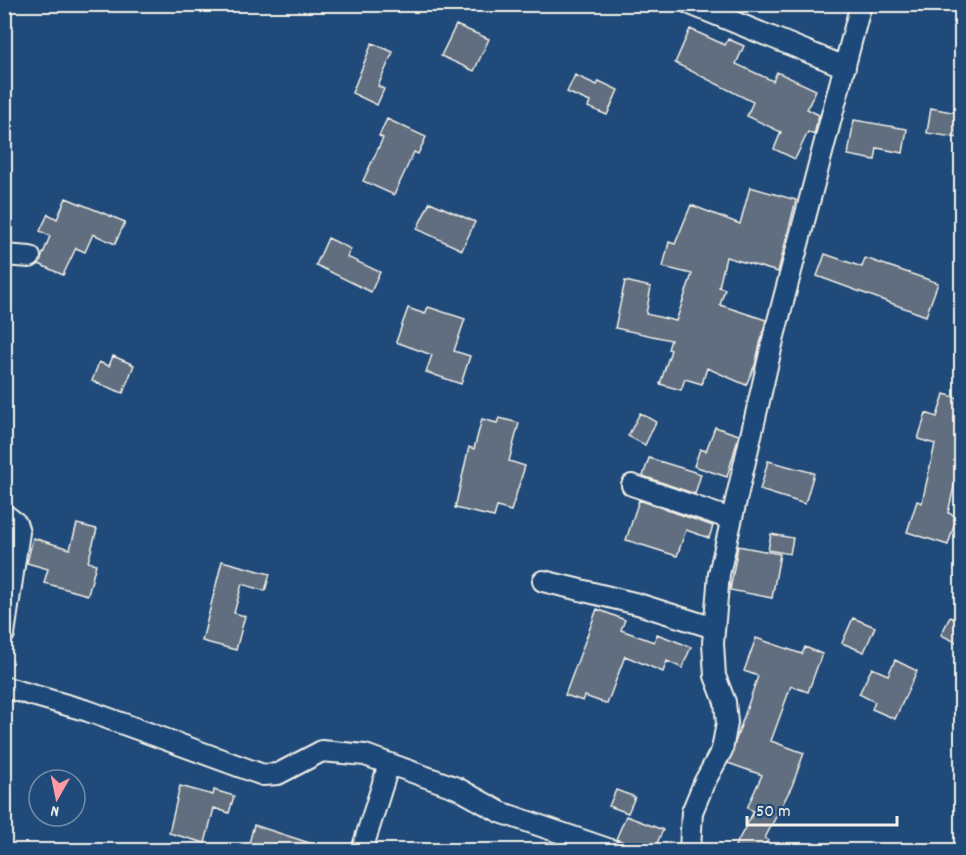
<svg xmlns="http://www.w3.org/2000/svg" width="966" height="855" viewBox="0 0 966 855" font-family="Dekko,sans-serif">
	<rect width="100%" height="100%" fill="#1f4a7a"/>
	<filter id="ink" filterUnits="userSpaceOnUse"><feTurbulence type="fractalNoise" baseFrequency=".0167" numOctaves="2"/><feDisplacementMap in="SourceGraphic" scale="12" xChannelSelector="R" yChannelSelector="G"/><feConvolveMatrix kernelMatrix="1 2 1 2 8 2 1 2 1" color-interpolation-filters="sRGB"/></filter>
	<g filter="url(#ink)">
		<path fill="#616e80" stroke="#f4f1e8" stroke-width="1.5" d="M456,25L489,39L474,71L441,56Z
			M690,29L725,45L728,39L744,46L736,64L773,81L777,72L816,90L807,109L819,115L814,135L808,132L795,159L774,149L781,132L747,116L753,102L675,63Z
			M372,43L393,52L378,86L384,89L377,105L352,93Z
			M575,75L597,85L599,81L618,90L607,115L588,107L590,102L567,92Z
			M931,108L962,114L959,138L927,133Z
			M387,119L426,137L418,154L414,152L394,195L363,181L383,138L379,136Z
			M854,120L907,129L903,153L877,148L875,160L848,155Z
			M750,187L796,200L778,272L726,257L719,287L725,289L720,305L766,320L755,365L746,385L707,368L702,384L685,379L681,390L660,384L671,350L668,349L671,340L615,328L625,281L651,287L646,314L676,321L692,274L663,267L669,242L675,244L691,205L740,224Z
			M66,198L125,222L115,244L93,234L85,252L76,248L63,275L39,264L50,236L40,231L48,214L57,219Z
			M430,202L475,222L462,250L417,229Z
			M328,238L351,249L347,257L380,272L371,292L316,265Z
			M825,254L862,267L865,258L938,283L926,316L817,276Z
			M428,307L465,319L454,351L470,356L461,384L426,372L432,355L396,342L408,308L425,314Z
			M113,356L134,365L123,393L92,381L99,362L109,366Z
			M944,394L962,399V451L948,513L957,516L948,545L907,532L917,501L922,503L935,444L918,439L926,413L937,417Z
			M640,413L656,422L645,445L628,436Z
			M499,418L519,423L509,461L525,466L511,511L497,507L494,517L455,508L469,447L474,449L482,419L497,423Z
			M715,427L739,435L727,477L694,466L700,449L706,451Z
			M649,458L701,474L695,494L643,476Z
			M768,461L814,473L805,504L760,490Z
			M639,500L713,526L709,538L686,530L677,556L626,540Z
			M77,524L97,529L88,562L96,564L88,595L44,583L48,569L27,563L33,538L70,549Z
			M771,534L793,538L790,554L768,550Z
			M738,546L780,554L772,598L730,590Z
			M222,561L270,574L265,591L242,584L234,613L245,616L236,650L202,641Z
			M597,609L625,620L621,630L654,642L657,634L691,647L682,668L667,661L663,672L625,656L607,704L585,696L583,701L565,695Z
			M950,617L962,622V645L941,635Z
			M853,618L875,627L864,652L842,643Z
			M756,638L802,654L805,647L822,654L808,692L791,686L771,741L804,753L792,786L765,838L768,840L763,850H733L754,811L747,808L762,775L728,763L758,676L744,671Z
			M895,660L917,671L895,719L872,709L875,702L859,694L872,668L888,675Z
			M180,786L213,795L214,790L234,796L229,813L214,808L205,843L169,833Z
			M616,790L635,797L628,813L609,806Z
			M626,816L663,830L654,850H643L616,839Z
			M254,825L319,846L318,850H247Z"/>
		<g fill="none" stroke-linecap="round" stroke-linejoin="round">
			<defs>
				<path id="minor" d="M690,4L845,67
					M4,255L30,257
					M632,485L731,519
					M4,514L16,523L19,532L4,634
					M543,581L638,604L714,628
					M4,687L88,711L263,775L278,774L322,751L365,755L457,788L500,812L611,850
					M362,850L389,764
					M690,850L692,812L704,783L722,750L727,723L725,702L715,676L713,643L719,574L774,336L861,4"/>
			</defs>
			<use href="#minor" stroke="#f4f1e8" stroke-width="24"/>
			<use href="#minor" stroke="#1f4a7a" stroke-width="20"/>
		</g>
	</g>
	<rect width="966" height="855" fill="none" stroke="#1f4a7a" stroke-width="24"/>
	<rect x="12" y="12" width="942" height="831" fill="none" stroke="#f4f1e8" stroke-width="2" filter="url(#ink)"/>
	<g transform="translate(57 798) rotate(189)"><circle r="28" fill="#1f4a7a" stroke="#748da6" stroke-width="1.5"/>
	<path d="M0-4.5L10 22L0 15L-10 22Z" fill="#ff9aa2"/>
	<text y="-9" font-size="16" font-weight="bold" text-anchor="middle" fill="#f4f1e8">N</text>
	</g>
	<path d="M747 816v9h150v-9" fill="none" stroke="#f4f1e8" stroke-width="3"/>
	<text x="756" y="816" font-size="18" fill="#f4f1e8" stroke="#1f4a7a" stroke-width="4.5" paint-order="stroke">50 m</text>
</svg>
